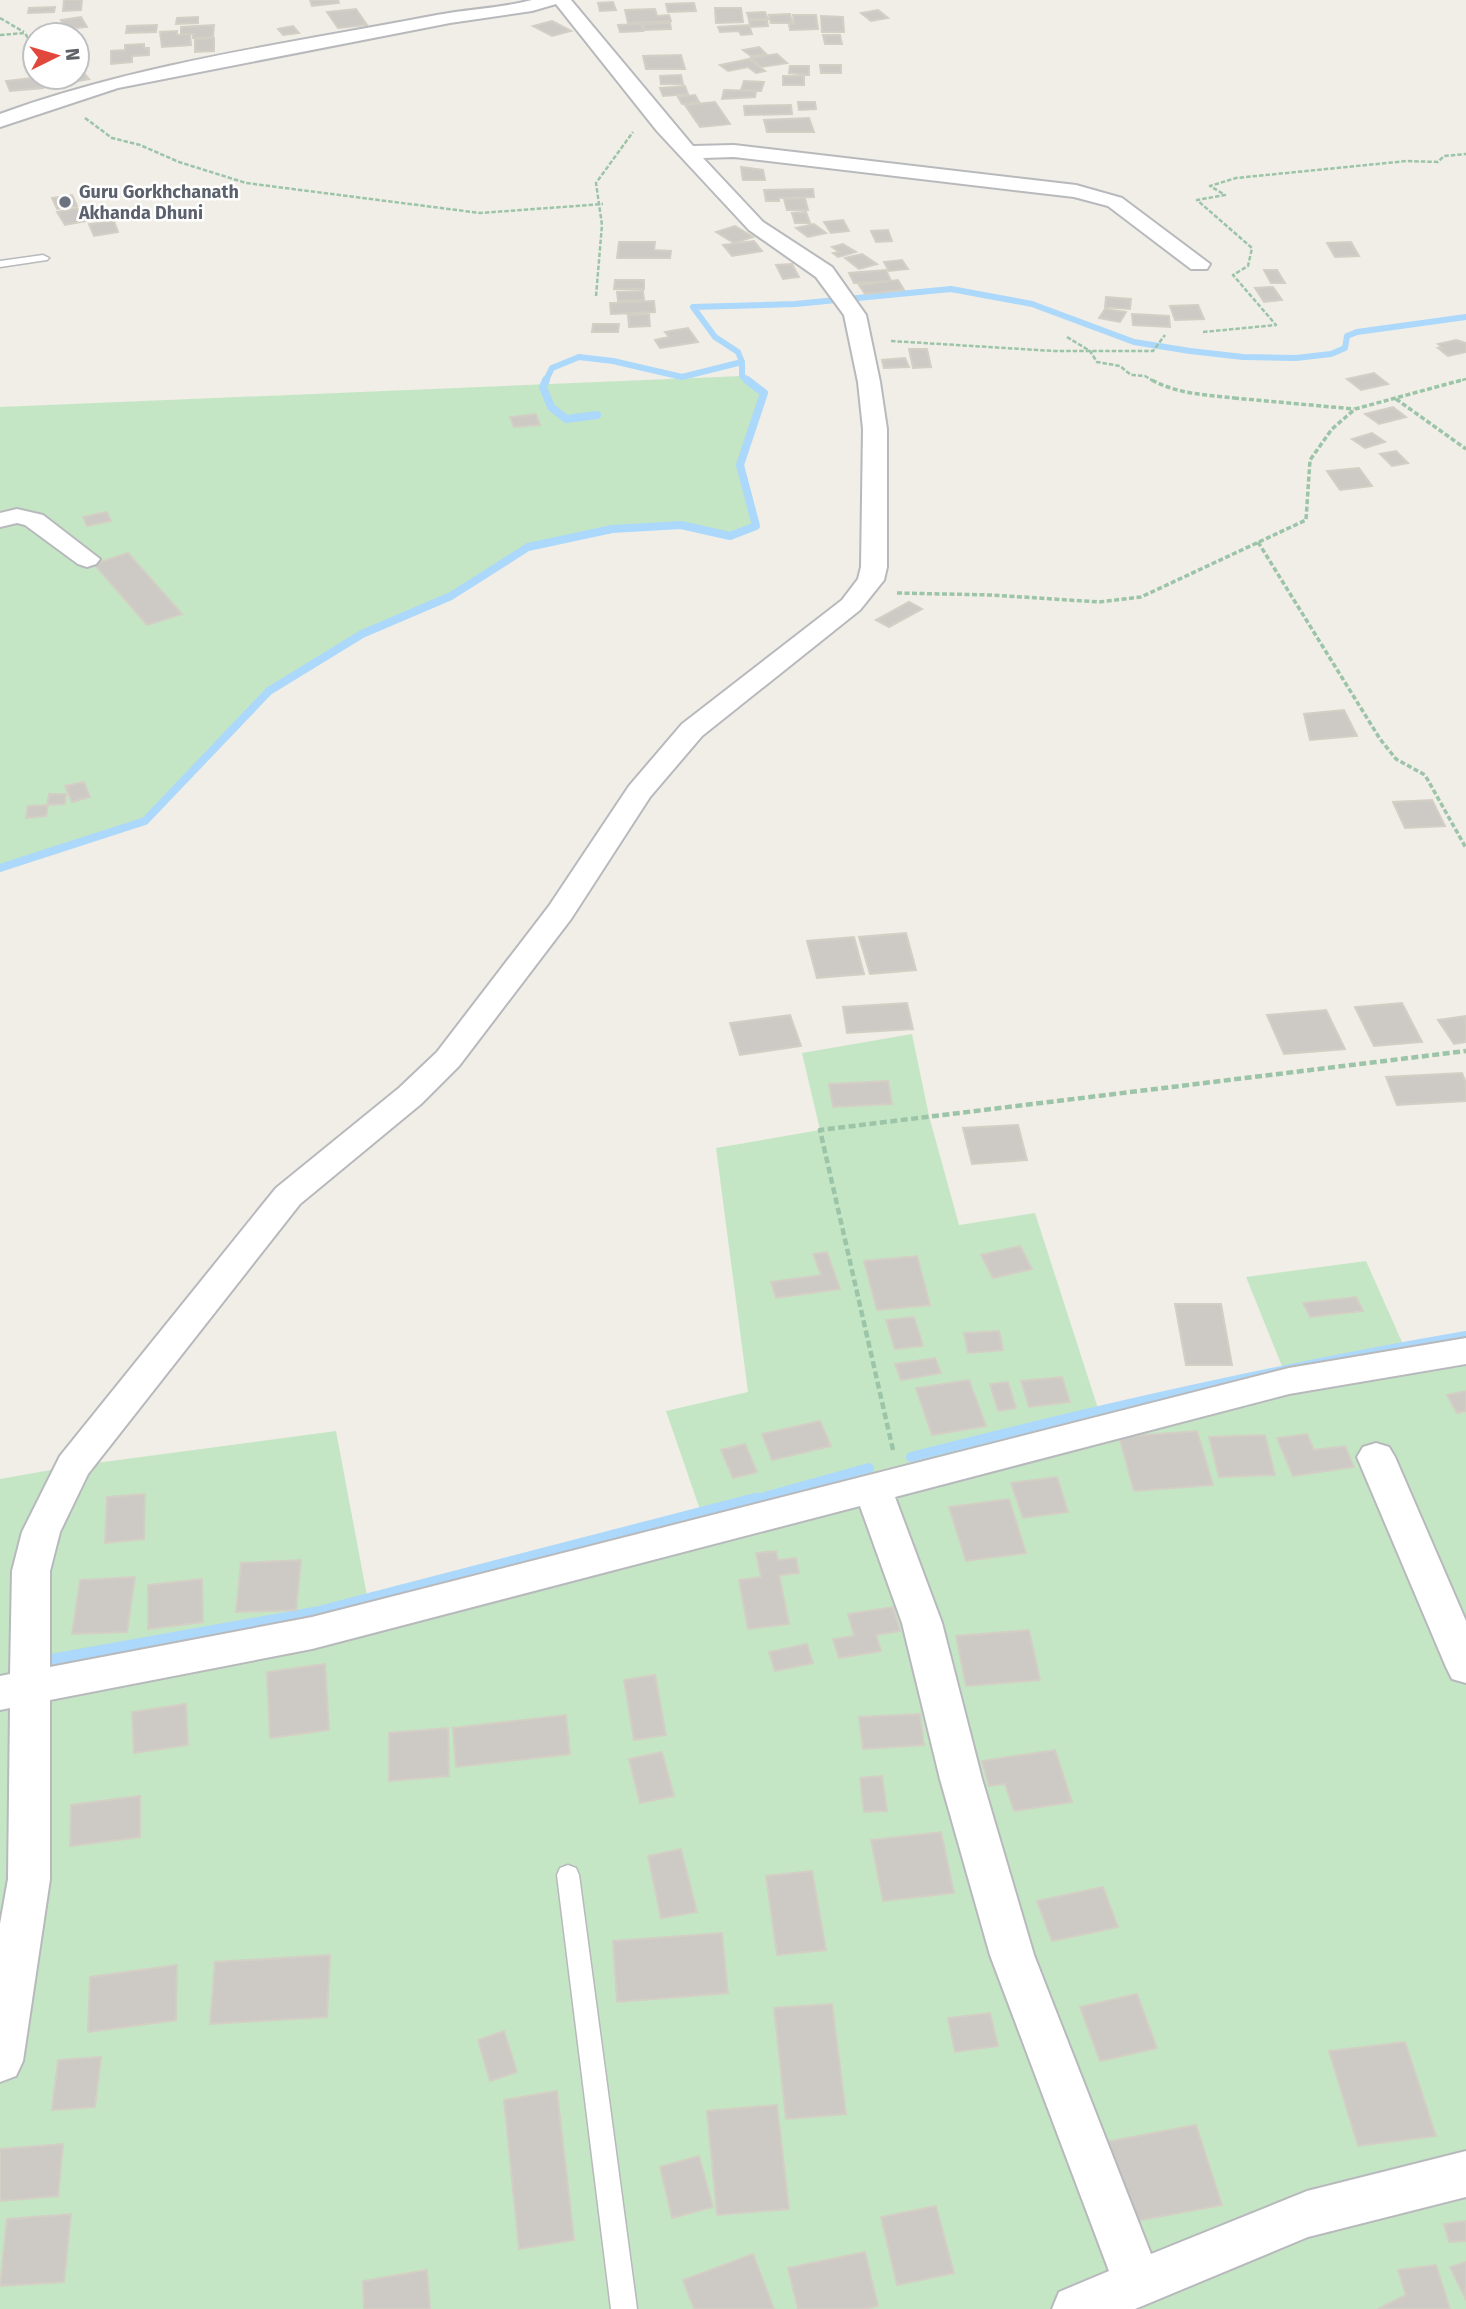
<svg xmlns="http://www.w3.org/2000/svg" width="1466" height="2309" viewBox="0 0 1466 2309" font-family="'Fira Sans',sans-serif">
	<rect width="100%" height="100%" fill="#f0eee7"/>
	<path fill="#c5e6c5" d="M742,376L764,393L740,465L756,526L730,536L681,525L612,529L528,547L451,596L362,634L269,691L145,821L0,868V407Z
		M912,1034L929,1116L959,1225L1035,1213L1104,1427L1288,1381L1246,1277L1366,1261L1410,1360L1466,1351V2309H0V1479L73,1466L336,1431L371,1617L707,1530L666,1411L748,1392L716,1148L820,1130L802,1053Z"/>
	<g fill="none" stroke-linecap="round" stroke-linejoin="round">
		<path stroke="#abd8fb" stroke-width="6" d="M742,362V376L750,382
			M545,382L552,368L579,357L613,361L682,377L742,362L738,352L715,337L693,307L795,304L951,289L1032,304L1134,342L1190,351L1243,357L1296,358L1331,354L1345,348L1347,336L1357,332L1466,317"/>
		<path stroke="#abd8fb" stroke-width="8" d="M546,380L543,387L551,407L566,419L597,415
			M0,868L145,821L269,691L362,634L451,596L528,547L612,529L681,525L730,536L756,526L740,465L764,393L747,380"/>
		<path stroke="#abd8fb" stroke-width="10" d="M911,1457C1095,1410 1279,1368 1466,1336
			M750,1501L869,1468"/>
		<path stroke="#abd8fb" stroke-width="13" d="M54,1660L317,1613L757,1499"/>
	</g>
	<path fill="#cdcac6" stroke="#d4cfc5" stroke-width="2" d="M64,0H82L81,10L63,11Z
		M310,0H338L339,3L312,6Z
		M613,2L616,10L600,11L598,3Z
		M694,3L696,11L668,12L666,4Z
		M55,7L54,12L28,13L29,8Z
		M715,8H741L743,22L716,23Z
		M356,9L367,25L338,28L327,12Z
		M655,9L657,16L669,15L671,21L628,23L625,10Z
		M878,10L888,18L871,21L861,13Z
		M765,12L768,19H749L747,13Z
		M790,14L792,23H771L769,15Z
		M793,15H816L818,29L790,30L789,24H794Z
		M821,16L843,17L844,32H822Z
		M81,17L87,27L66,29L61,20Z
		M198,17V23L176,24L177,18Z
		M749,20H767L768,26L750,27Z
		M552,21L571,31L552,36L533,26Z
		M670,23L671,29L644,30L643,24Z
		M641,24L643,31L620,32L618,25Z
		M157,25L156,32L126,33L127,26Z
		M214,25L213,37L193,38V34H181V27Z
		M749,25L752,34L741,35L739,31L720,32L718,27Z
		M293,26L299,33L283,35L278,29Z
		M177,31V35L190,34L191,45L162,47L160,32Z
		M823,35H840L842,44H825Z
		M214,38V51L195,52V39Z
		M144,44V48H149V55L132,56V62L111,64V51L125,50V45Z
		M759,47L766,54L751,56L743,50Z
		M777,54L787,63L761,67L751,58Z
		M681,55L685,69H646L643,56Z
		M749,59L765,71L756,73L748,67L728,71L720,65Z
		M820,65H841V73H821Z
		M790,66H809V75L789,73Z
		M83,72L89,79L62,84L57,77H77V73Z
		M681,75L683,84H661L660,76Z
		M783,76H804V85H783Z
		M40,77L43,88L10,91L6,81Z
		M744,81L764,82L761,91L741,90Z
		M685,86L688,94L663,96L660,88Z
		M724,90L756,91L755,97L722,99Z
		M695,95L699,102L682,104L678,97Z
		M715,102L730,124L700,127L685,105Z
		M798,102H815L816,109L799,110Z
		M791,105L792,114L745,115L744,106Z
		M809,118L814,132H767L764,120Z
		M741,167L763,170L765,180H743Z
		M813,189L814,197L779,198V201H766L764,190Z
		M72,195L77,206L57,209L52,198Z
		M805,198L808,210H787L784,199Z
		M77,208L86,221L65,225L57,212Z
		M806,212L810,223H795L792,213Z
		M843,220L849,231L831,233L824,222Z
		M114,221L118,232L94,236L89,224Z
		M814,224L826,233L808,237L796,228Z
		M735,226L753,237L734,243L716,232Z
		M888,230L892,241L876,242L871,231Z
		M754,241L762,251L732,256L723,245Z
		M619,242H655L654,250L671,251L670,258H617Z
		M1351,242L1359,256L1335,257L1327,243Z
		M843,244L856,252L838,257L833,253L839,252L832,247Z
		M862,254L877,264L859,269L845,258Z
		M902,260L908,269L889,271L884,262Z
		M792,264L799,277L783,279L776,265Z
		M886,270L891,281L854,283L849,273Z
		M1264,270H1277L1285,283H1271Z
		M615,280H644V289H614Z
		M898,280L904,290L865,294L859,285Z
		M1273,287L1282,300L1264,302L1255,288Z
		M643,291L644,300L618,301L617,292Z
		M1106,297L1131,299L1130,309L1105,307Z
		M654,301L655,312L611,314L610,303Z
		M1198,305L1204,319L1175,320L1170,306Z
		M1105,309L1126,312L1120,322L1099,318Z
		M649,314L650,326L629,327L628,315Z
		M1132,314L1169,316L1170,327L1133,325Z
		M593,324H619L618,332H592Z
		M688,328L698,342L660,348L655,340L669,337L665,332Z
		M1456,340L1466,343V352L1448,356L1438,348H1442L1438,344Z
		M909,349H927L931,367L913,368Z
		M905,358L909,367L884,368L882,360Z
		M1374,373L1388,384L1361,390L1347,379Z
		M1393,407L1406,417L1379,424L1365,414Z
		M536,414L540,425L514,427L510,417Z
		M1372,433L1385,442L1365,448L1352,439Z
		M1396,451L1408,463L1392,466L1380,454Z
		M1359,468L1372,486L1340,490L1327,471Z
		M107,512L111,521L87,526L83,517Z
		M128,553L182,614L147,625L94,564Z
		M909,602L922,609L889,627L876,620Z
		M1344,710L1357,736L1310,740L1304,714Z
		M84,782L90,797L72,802L65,786Z
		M49,794H66L65,804L47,805Z
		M1432,800L1445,826L1405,828L1393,802Z
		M48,805L46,816L26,818L28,806Z
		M906,933L916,970L870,974L859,937Z
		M854,937L864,974L817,978L807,941Z
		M907,1003L913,1029L847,1033L843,1007Z
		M1402,1003L1422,1042L1374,1046L1355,1007Z
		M1326,1010L1345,1049L1284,1054L1267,1015Z
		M790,1015L801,1046L740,1055L730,1023Z
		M1466,1016V1042L1454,1044L1438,1020Z
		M1462,1073L1466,1083V1101L1397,1105L1386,1077Z
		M888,1081L892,1104L833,1107L829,1084Z
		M1018,1125L1027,1160L972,1164L963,1128Z
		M1020,1246L1032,1269L993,1278L981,1255Z
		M827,1252L840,1289L776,1298L771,1282L821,1275L813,1254Z
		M917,1256L930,1305L877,1310L864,1261Z
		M1356,1297L1363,1311L1310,1317L1303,1303Z
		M1175,1304H1221L1232,1365H1186Z
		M914,1317L923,1346L895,1349L886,1320Z
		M999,1331L1003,1350L968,1353L964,1333Z
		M935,1358L941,1373L901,1380L895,1364Z
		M1062,1377L1070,1402L1029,1407L1021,1381Z
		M969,1380L986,1426L932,1435L916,1388Z
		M1008,1382L1016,1408L998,1411L990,1384Z
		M1466,1391V1411L1457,1413L1447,1395Z
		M820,1421L831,1446L772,1460L762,1434Z
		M1197,1431L1213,1485L1134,1491L1119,1437Z
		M1307,1434L1314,1450L1345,1446L1354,1467L1293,1476L1277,1438Z
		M1265,1435L1275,1475L1219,1477L1209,1437Z
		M745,1444L757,1472L733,1478L721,1450Z
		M1057,1477L1068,1512L1023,1518L1011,1483Z
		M145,1494L144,1539L105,1543L107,1497Z
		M1009,1499L1026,1553L966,1561L949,1507Z
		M776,1551L778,1560L796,1558L799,1573L779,1575L789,1624L748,1629L739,1580L761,1577L756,1553Z
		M301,1560L296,1610L236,1612L241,1563Z
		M135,1577L127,1632L72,1634L80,1580Z
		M202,1579L203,1622L148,1629V1585Z
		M893,1607L900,1631L876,1635L881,1651L839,1658L833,1639L854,1636L848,1614Z
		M1029,1630L1040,1680L966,1686L956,1636Z
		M807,1644L813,1663L775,1671L769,1652Z
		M325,1664L329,1730L270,1738L267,1672Z
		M655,1675L666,1735L634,1740L624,1680Z
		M186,1704L188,1745L134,1753L132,1712Z
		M920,1714L924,1745L863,1749L859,1717Z
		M566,1715L570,1754L456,1767L453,1728Z
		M448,1728L449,1776L389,1781V1733Z
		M1055,1750L1072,1802L1014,1811L1005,1784L989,1786L982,1761Z
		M662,1752L674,1796L640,1803L629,1759Z
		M882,1776L887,1811L864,1812L860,1778Z
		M140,1796V1837L70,1846L71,1805Z
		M941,1832L954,1893L883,1901L871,1840Z
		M681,1849L697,1912L661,1918L648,1856Z
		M812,1871L826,1950L777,1955L766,1876Z
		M1103,1887L1118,1927L1052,1941L1037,1901Z
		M722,1933L728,1993L617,2002L613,1941Z
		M330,1955L327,2017L210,2024L215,1962Z
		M177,1965L176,2020L88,2032L90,1977Z
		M1137,1994L1157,2048L1100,2061L1080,2007Z
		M832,2004L846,2114L786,2119L774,2008Z
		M990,2013L998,2046L955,2052L948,2018Z
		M504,2031L517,2072L490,2081L478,2040Z
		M1405,2042L1436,2136L1358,2146L1329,2051Z
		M101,2057L95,2107L52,2110L58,2060Z
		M557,2091L574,2240L519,2249L504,2100Z
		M777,2105L789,2209L717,2215L707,2111Z
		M1196,2125L1222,2205L1119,2224L1095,2144Z
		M63,2144L58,2196L0,2201V2149Z
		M699,2156L713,2207L672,2218L660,2167Z
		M936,2206L954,2273L897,2285L881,2217Z
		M71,2214L64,2282L0,2286L7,2219Z
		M1466,2221V2241L1449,2242L1444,2224Z
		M865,2252L878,2306L864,2309H798L788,2268Z
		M753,2254L774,2309H694L683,2280Z
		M1466,2262V2300L1450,2267Z
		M1436,2265L1450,2309H1378L1406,2295L1398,2270Z
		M427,2270L430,2309H364L363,2281Z"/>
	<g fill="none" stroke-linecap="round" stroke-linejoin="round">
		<defs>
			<path id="service" d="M43,255L49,258L47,260L0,267V261Z
				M568,1865L576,1868L579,1875L637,2309H611L557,1875L560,1868Z"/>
			<path id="minor" d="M532,0H571L693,146L734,145L1076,185L1122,198L1210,264L1207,269H1191L1108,206L1074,197L734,157L703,158L763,222L832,267L866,315L880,382L887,429V567L884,580L860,610L702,736L650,797L571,919L459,1066L421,1104L300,1204L88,1474L60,1532L50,1571V1667L312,1617L1289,1368L1466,1338V1364L1289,1394L895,1497L942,1623L982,1779L1034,1955L1151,2254L1307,2191L1466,2151V2197L1308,2237L1135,2309H1052L1059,2292L1109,2271L990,1955L940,1779L902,1623L860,1506L312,1649L50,1700V1879L23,2061L16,2076L0,2082V1924L8,1879L10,1708L0,1710V1676L10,1674L12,1571L22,1532L60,1456L276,1188L399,1088L437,1052L549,906L629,786L682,724L842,600L858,579L861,567L863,429L858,382L844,315L816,277L749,230L657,131L556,4L532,11L450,23L118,88L0,127V114C140,63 291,43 437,15C469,9 502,8 532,0Z
				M17,509L43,515L100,559L96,564L87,567L78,564L25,525L17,523L0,527V513Z
				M1376,1443L1389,1447L1395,1457L1466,1621V1683L1452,1679L1446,1667L1357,1457L1363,1447Z"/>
		</defs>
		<use href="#service" stroke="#b7b9bc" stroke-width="3"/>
		<use href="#minor" stroke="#b7b9bc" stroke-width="4"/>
		<path stroke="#9cc4a8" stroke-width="2.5" stroke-dasharray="4.5 2" stroke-linecap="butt" d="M0,18L24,32
			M0,35L25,33L35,51
			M85,118L112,138L140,145L179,162L246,183L480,213L603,204
			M596,296L602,225L596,183L633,132
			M1203,332L1276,325L1233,275L1248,266L1252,248L1197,200L1225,195L1210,186L1236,178L1407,161L1438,162L1444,156L1466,154
			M1067,337L1090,351L1097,362L1120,366L1131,375L1145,376L1155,382
			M891,341L1054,351H1153L1165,335
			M1456,382L1466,379"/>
		<path stroke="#9cc4a8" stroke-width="3.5" stroke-dasharray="5 2.5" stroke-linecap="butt" d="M1152,380C1177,394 1207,395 1235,398
			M1234,398L1354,409
			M1396,399L1466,449
			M1258,542L1380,739L1396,759L1425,775L1466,848
			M897,593L992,595L1099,602L1141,597L1306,520L1310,460L1332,429L1355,409L1462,380"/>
		<path stroke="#9cc4a8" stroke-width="4.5" stroke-dasharray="7 3.5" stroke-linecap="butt" d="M893,1450L820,1130L1466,1051"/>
		<use href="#service" fill="#fff" fill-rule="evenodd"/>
		<use href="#minor" fill="#fff" fill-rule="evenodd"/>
	</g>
	<circle fill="#6b7280" stroke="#fff" stroke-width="2.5" cx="65" cy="202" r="7"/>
	<g text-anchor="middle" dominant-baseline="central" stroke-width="5" stroke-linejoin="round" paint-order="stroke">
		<g font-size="18" font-weight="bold" fill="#5b616d" stroke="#fff" text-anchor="start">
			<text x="79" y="192">Guru Gorkhchanath<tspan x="79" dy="21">Akhanda Dhuni</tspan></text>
		</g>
	</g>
	<g transform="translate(56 56) rotate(85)"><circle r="33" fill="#ffffff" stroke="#bfc0c2" stroke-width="2"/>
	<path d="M0-5L12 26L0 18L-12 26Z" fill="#e1483b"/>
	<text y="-10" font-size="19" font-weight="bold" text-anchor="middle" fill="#5e6266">N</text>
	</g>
</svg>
